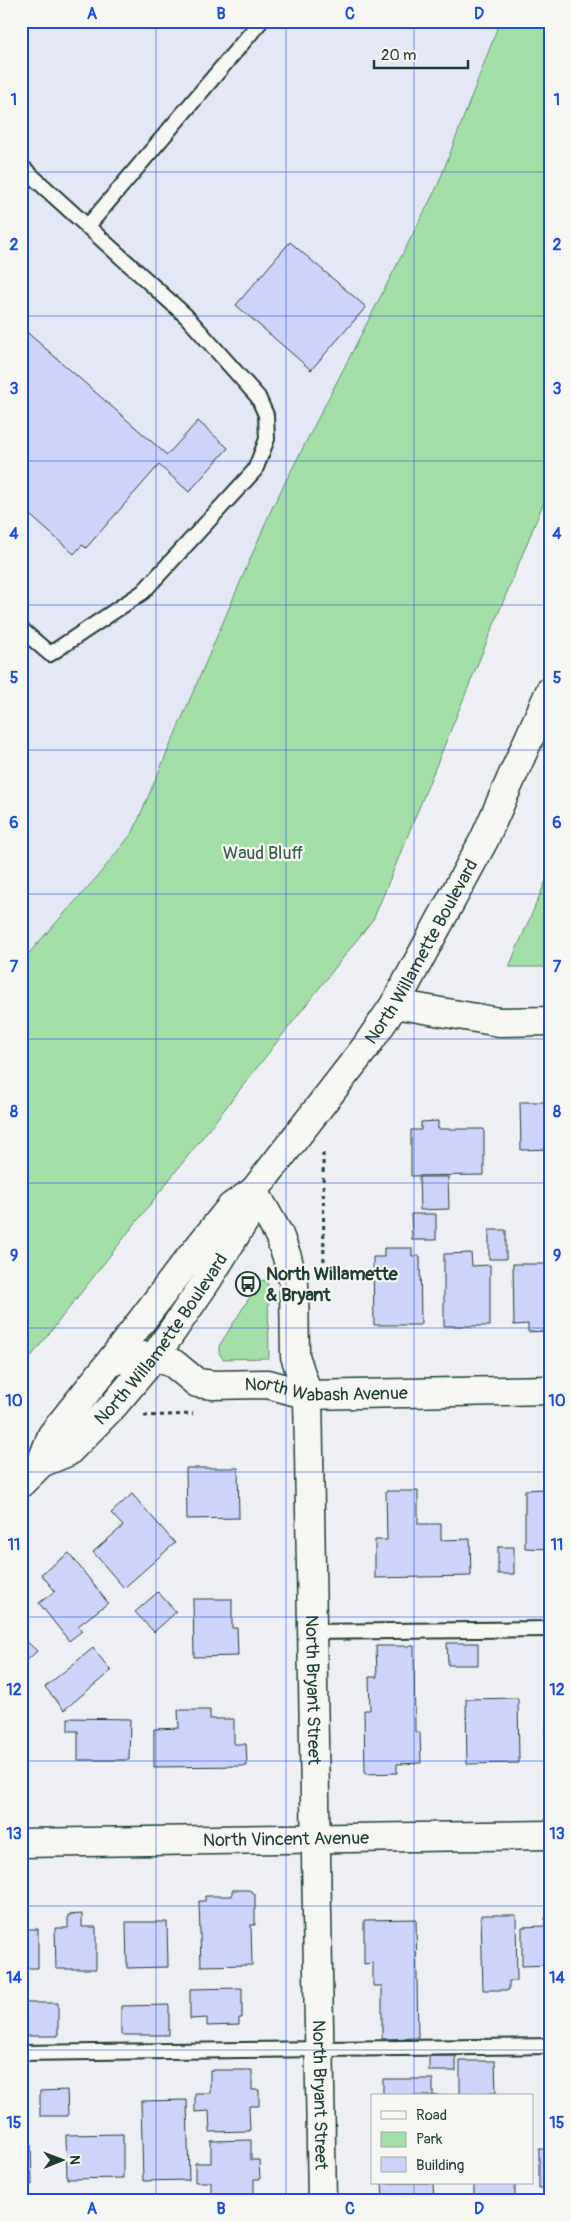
<svg xmlns="http://www.w3.org/2000/svg" width="571" height="2222" viewBox="0 0 571 2222" font-family="Pangolin,sans-serif">
	<rect width="100%" height="100%" fill="#eeeff4"/>
	<filter id="ink" filterUnits="userSpaceOnUse"><feTurbulence type="fractalNoise" baseFrequency=".02" numOctaves="2"/><feDisplacementMap in="SourceGraphic" scale="10" xChannelSelector="R" yChannelSelector="G"/><feConvolveMatrix kernelMatrix="1 2 1 2 8 2 1 2 1" color-interpolation-filters="sRGB"/></filter>
	<g filter="url(#ink)">
		<path fill="#e4e7f6" d="M21,21H511L448,188L158,800L97,877L21,962Z"/>
		<path fill="#a1dfa7" stroke="#608e6e" d="M500,21H550V487L374,918L30,1358L21,1366V962L97,877L133,832L272,508L438,185Z
			M550,871V967H509Z
			M265,1280L268,1284L269,1358L223,1359L219,1353V1346L260,1281Z"/>
		<path fill="#ced3fb" stroke="#1f3d34" d="M290,242L366,307L311,370L236,305Z
			M21,327L167,455L198,421L228,448L189,492L159,465L86,548L82,545L74,554L21,507Z
			M520,1102H550V1149L521,1150Z
			M438,1121V1129H484V1175L411,1176V1130H421V1122Z
			M419,1177H448L449,1209L420,1210Z
			M411,1214H436V1240H412Z
			M489,1230H506V1259H489Z
			M384,1248H412V1256H420L421,1325H374L373,1257H384Z
			M471,1253L472,1266L490,1265V1326H444V1254Z
			M513,1264H550L548,1331L528,1332V1324L514,1325Z
			M186,1468H238L239,1518L187,1519Z
			M545,1470H550V1549L525,1548V1490L545,1489Z
			M386,1491H418V1524H441V1540L470,1539L471,1576L375,1578V1540H387Z
			M132,1494L175,1543L124,1588L93,1552L123,1526L111,1513Z
			M498,1547H514V1574H498Z
			M69,1553L108,1603L78,1626L82,1631L69,1641L39,1603L55,1591L41,1574Z
			M158,1592L176,1612L154,1632L135,1612Z
			M193,1599H232V1628H237L238,1656L194,1657Z
			M22,1637L37,1651L21,1666V1638Z
			M447,1643H478V1665H448Z
			M376,1646H414L415,1732H420L421,1763L397,1764V1773L365,1774L364,1710H370L369,1677H377Z
			M93,1648L111,1671L64,1710L45,1687Z
			M518,1698L519,1763L467,1764L466,1699Z
			M178,1710H210V1719H234V1744H246L247,1766L154,1767V1729L179,1728Z
			M68,1718L130,1719L129,1760H78V1731H68Z
			M546,1726H550V1765H547Z
			M232,1890H249L255,1894V1925H251L252,1965L201,1966L199,1901H205V1896H232Z
			M82,1914V1927H96V1969H56L55,1928H68V1915Z
			M481,1915H516L517,1981H509V1990H483Z
			M545,1918H550V1965L522,1966V1927L545,1926Z
			M416,1919L418,2038L382,2039V1986H373V1963L364,1964V1920Z
			M21,1921H24V1929H38V1968H21Z
			M126,1922H167L168,1967L127,1968Z
			M242,1988V2018H239V2025L207,2026V2018L190,2019V1989Z
			M23,2003H58V2036H23Z
			M169,2005V2035H121V2006Z
			M429,2056H456V2071H429Z
			M460,2061H495L496,2093L460,2094Z
			M210,2070H252V2090H259V2106H249L250,2131L210,2132L209,2111L195,2112V2093H210Z
			M383,2079H433V2096H444H383Z
			M67,2090L68,2116H40V2091Z
			M187,2100L189,2180L143,2181L141,2101Z
			M123,2134V2178L67,2179L66,2135Z
			M251,2140V2160H259L260,2179H254V2201H211V2182H195V2163H211V2141Z
			M21,2143H31L32,2185H21Z
			M539,2149H550V2187L539,2188Z
			M382,2183H433L434,2201H383Z
			M474,2183H515V2197L474,2198Z"/>
		<g fill="none" stroke-linecap="round" stroke-linejoin="round">
			<defs>
				<path id="service" d="M21,166L186,316L258,397L266,415L267,439L255,470L143,592L50,654L21,629
					M87,227L261,21
					M311,1632L550,1629
					M21,2053L550,2046"/>
				<g id="minor">
					<path d="M395,1004L499,1022L550,1021"/>
					<path id="s1" d="M254,1191L279,1235L287,1257L294,1285L295,1356L308,1395L322,2201"/>
					<path id="s2" d="M111,1361L145,1356H155L174,1364L197,1383L214,1385L268,1384L308,1395L550,1390"/>
					<path id="s3" d="M21,1843L550,1835"/>
				</g>
				<g id="secondary">
					<path id="s4" d="M41,1463L68,1452L114,1405L155,1356L206,1282L246,1218L254,1191"/>
					<path id="s5" d="M21,1483L41,1463L52,1435L111,1361L181,1269L231,1207L254,1191L365,1048L395,1004L484,840L550,691"/>
				</g>
			</defs>
			<use href="#service" stroke="#1f3d34" stroke-width="18"/>
			<use href="#minor" stroke="#1f3d34" stroke-width="31"/>
			<use href="#secondary" stroke="#1f3d34" stroke-width="31"/>
			<path stroke="#1f3d34" stroke-width="3" stroke-dasharray="4 4" stroke-linecap="butt" d="M323,1153L324,1274
				M144,1416L193,1414"/>
			<use href="#service" stroke="#f6f6f2" stroke-width="14"/>
			<use href="#minor" stroke="#f6f6f2" stroke-width="28"/>
			<use href="#secondary" stroke="#f6f6f2" stroke-width="28"/>
		</g>
	</g>
	<path fill="none" stroke="#1d4ed8" stroke-width="1" stroke-opacity="0.55" d="M156,21V2201M286,21V2201M414,21V2096M21,172H550M21,316H550M21,461H550M21,605H550M21,750H550M21,894H550M21,1039H550M21,1183H550M21,1328H550M21,1472H550M21,1617H550M21,1761H550M21,1906H550M21,2050H550M414,2183V2201"/>
	<defs>
		<symbol id="bus-ring" viewBox="-11 -11 22 22"><circle r="9.5" fill="#f6f6f2" stroke="#1f3d34" stroke-width="1.5"/><path d="M-5-6H5V4H4V6H2V4H-2V6H-4V4H-5ZM-3.5-4V0h7V-4ZM-3.5 1.2v1.5H-2V1.2ZM2 1.2v1.5H3.5V1.2Z" fill="#1f3d34"/></symbol>
	</defs>
	<g fill-rule="evenodd">
		<use href="#bus-ring" x="234" y="1270" width="28" height="28"/>
	</g>
	<g text-anchor="middle" dominant-baseline="central" stroke-width="4.5" stroke-linejoin="round" paint-order="stroke">
		<g font-size="18" fill="#395d4b" stroke="#f6f6f2">
			<text x="263" y="853">Waud Bluff</text>
		</g>
		<g font-size="18" fill="#1f3d34" stroke="#f6f6f2">
			<text stroke="none"><textPath href="#s5" startOffset="669">North Willamette Boulevard</textPath></text>
			<text stroke="none"><textPath href="#s4" startOffset="176">North Willamette Boulevard</textPath></text>
			<text stroke="none"><textPath href="#s2" startOffset="225">North Wabash Avenue</textPath></text>
			<text stroke="none"><textPath href="#s1" startOffset="510">North Bryant Street</textPath></text>
			<text stroke="none"><textPath href="#s3" startOffset="265">North Vincent Avenue</textPath></text>
			<text stroke="none"><textPath href="#s1" startOffset="915">North Bryant Street</textPath></text>
		</g>
		<g font-size="18" font-weight="bold" fill="#1f3d34" stroke="#f6f6f2" text-anchor="start">
			<text x="266" y="1274">North Willamette<tspan x="266" dy="21">&amp; Bryant</tspan></text>
		</g>
	</g>
	<rect width="571" height="2222" fill="none" stroke="#f6f6f2" stroke-width="55"/>
	<rect x="371" y="2094" width="162" height="90" fill="#f6f6f2" stroke="#a0aca6"/>
	<rect x="381" y="2111" width="25" height="8" fill="#f6f6f2" stroke="#a0aca6"/>
	<text x="416" y="2120" font-size="15" fill="#1f3d34">Road</text>
	<rect x="381" y="2132" width="25" height="15" fill="#a1dfa7" stroke="#a0aca6"/>
	<text x="416" y="2144" font-size="15" fill="#1f3d34">Park</text>
	<rect x="381" y="2157" width="25" height="15" fill="#ced3fb" stroke="#a0aca6"/>
	<text x="416" y="2170" font-size="15" fill="#1f3d34">Building</text>
	<g transform="translate(62 2160) rotate(89)" stroke="#f6f6f2" stroke-width="4" paint-order="stroke">
	<path d="M0-4L9 19L0 12L-9 19Z" fill="#1f3d34"/>
	<text y="-8" font-size="14" font-weight="bold" text-anchor="middle" fill="#1f3d34">N</text>
	</g>
	<path d="M374 60v8h94v-8" fill="none" stroke="#1f3d34" stroke-width="2.5"/>
	<text x="381" y="60" font-size="15" fill="#1f3d34" stroke="#f6f6f2" stroke-width="4" paint-order="stroke">20 m</text>
	<rect x="28" y="28" width="516" height="2166" fill="none" stroke="#1d4ed8" stroke-width="2"/>
	<g font-size="16" text-anchor="middle" font-weight="bold" fill="#1d4ed8">
		<text x="92" y="19">A</text>
		<text x="221" y="19">B</text>
		<text x="350" y="19">C</text>
		<text x="479" y="19">D</text>
		<text x="14" y="105">1</text>
		<text x="557" y="105">1</text>
		<text x="14" y="250">2</text>
		<text x="557" y="250">2</text>
		<text x="14" y="394">3</text>
		<text x="557" y="394">3</text>
		<text x="14" y="539">4</text>
		<text x="557" y="539">4</text>
		<text x="14" y="683">5</text>
		<text x="557" y="683">5</text>
		<text x="14" y="828">6</text>
		<text x="557" y="828">6</text>
		<text x="14" y="972">7</text>
		<text x="557" y="972">7</text>
		<text x="14" y="1117">8</text>
		<text x="557" y="1117">8</text>
		<text x="14" y="1261">9</text>
		<text x="557" y="1261">9</text>
		<text x="14" y="1406">10</text>
		<text x="557" y="1406">10</text>
		<text x="14" y="1550">11</text>
		<text x="557" y="1550">11</text>
		<text x="14" y="1695">12</text>
		<text x="557" y="1695">12</text>
		<text x="14" y="1839">13</text>
		<text x="557" y="1839">13</text>
		<text x="14" y="1983">14</text>
		<text x="557" y="1983">14</text>
		<text x="14" y="2128">15</text>
		<text x="557" y="2128">15</text>
		<text x="92" y="2214">A</text>
		<text x="221" y="2214">B</text>
		<text x="350" y="2214">C</text>
		<text x="479" y="2214">D</text>
	</g>
</svg>
